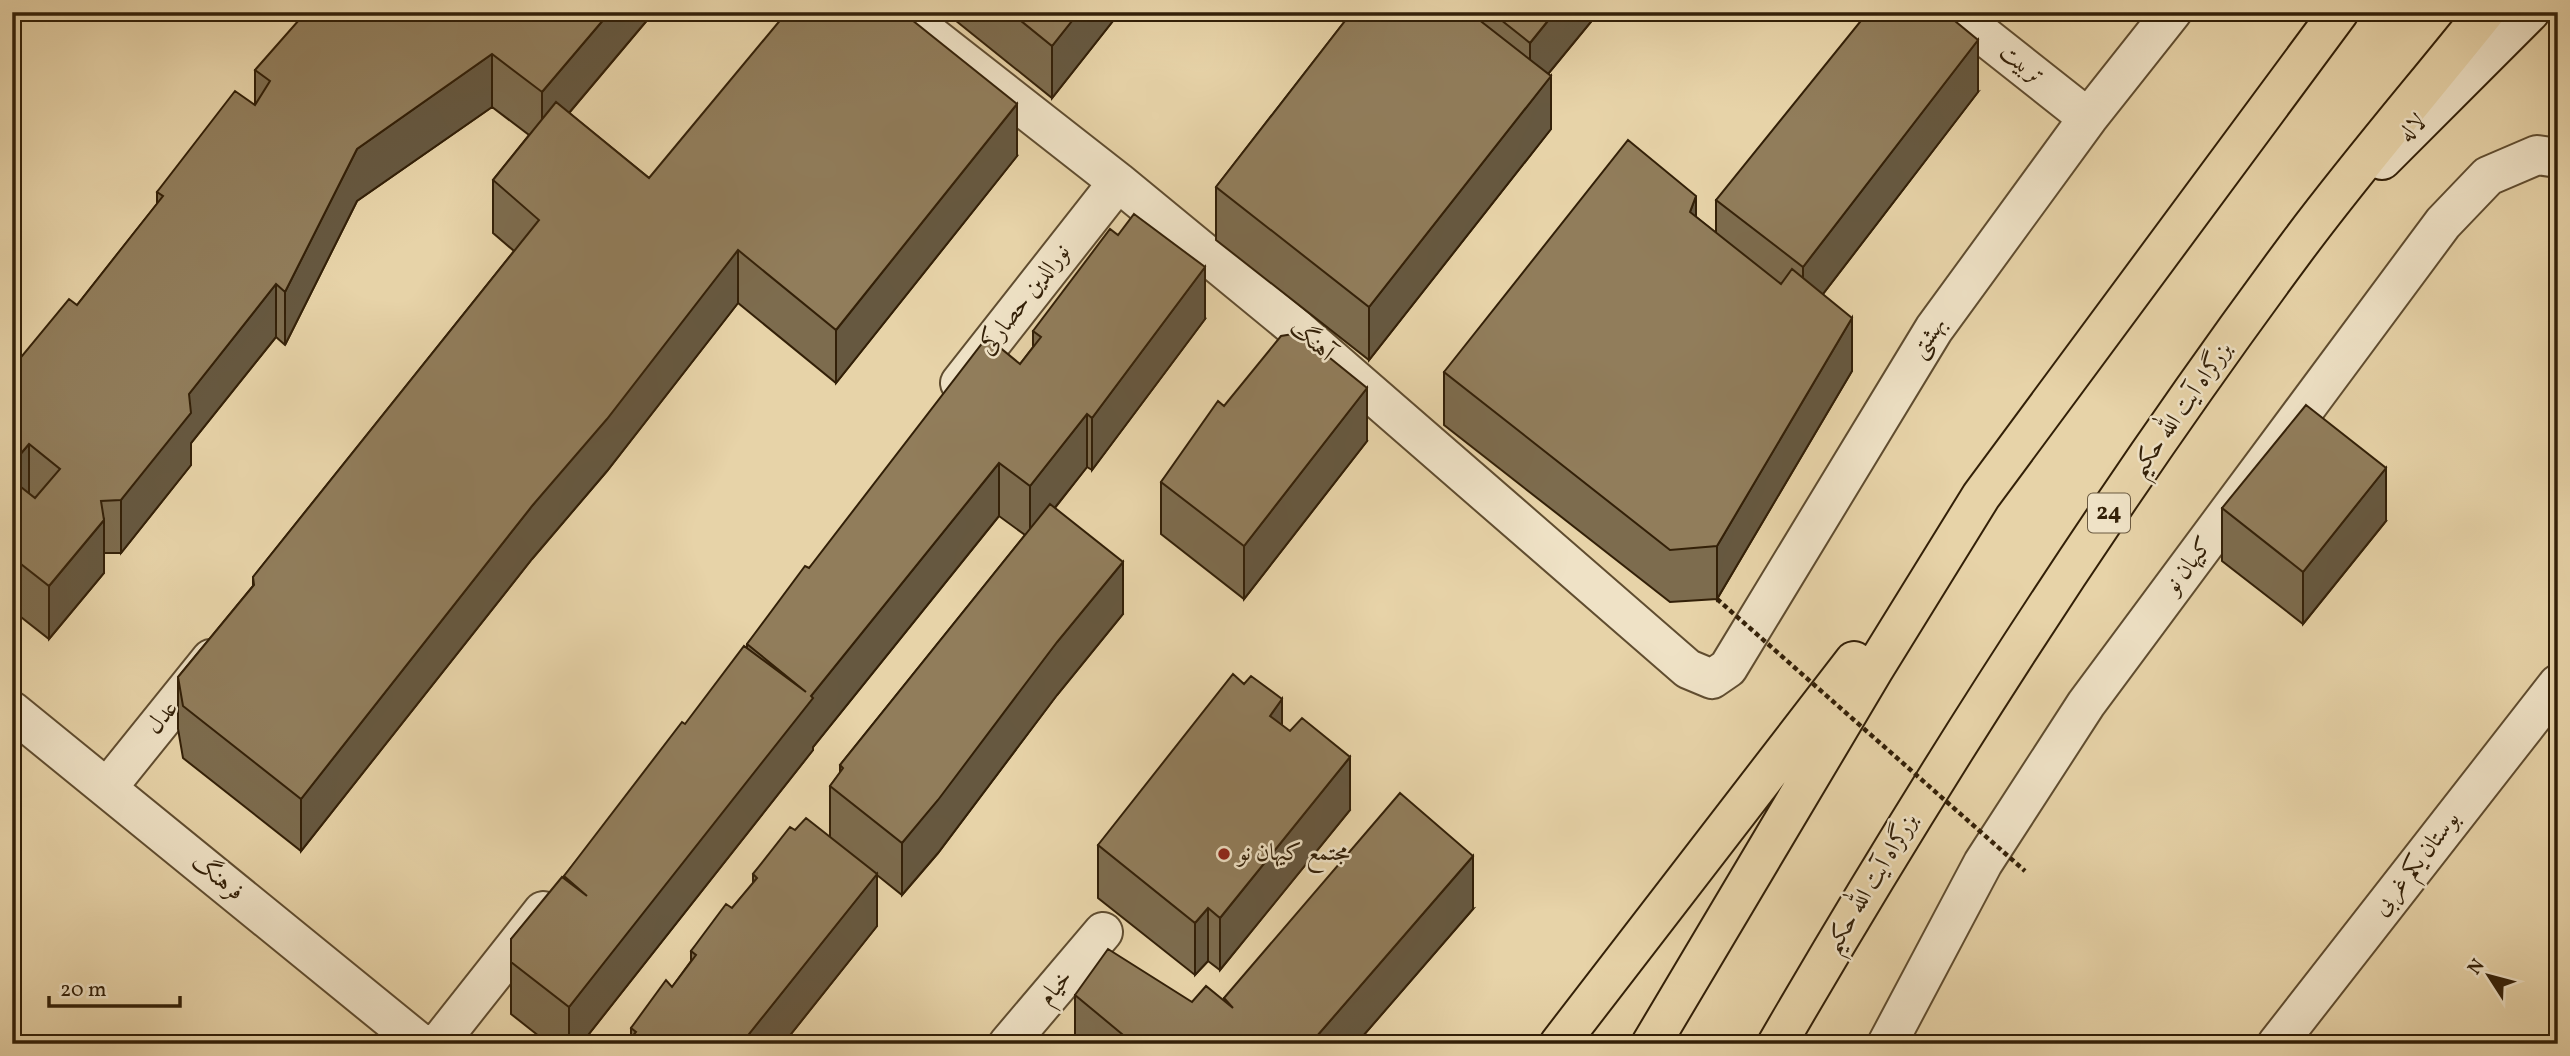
<svg xmlns="http://www.w3.org/2000/svg" width="2570" height="1056" viewBox="0 0 2570 1056" font-family="Vollkorn,Amiri,serif">
	<rect width="100%" height="100%" fill="#e7d3a8"/>
	<filter id="stains"><feTurbulence type="fractalNoise" baseFrequency=".00286" numOctaves="4"/><feColorMatrix values="0 0 0 0 .2 0 0 0 0 .09 0 0 0 0 .02 0 0 0 .5 -.17"/></filter>
	<radialGradient id="worn" r=".72"><stop offset=".6" stop-color="#630" stop-opacity="0"/><stop offset="1" stop-color="#630" stop-opacity=".3"/></radialGradient>
	<g fill="none" stroke-linecap="round" stroke-linejoin="round">
		<defs>
			<path id="minor" d="M901,12L1118,182L1298,330L1688,669L1712,679L1728,668L1934,329L2088,118L2172,12
				M1954,12L2088,118
				M960,383L1118,182
				M12,711L421,1044
				M107,788L211,659
				M438,1044L543,911
				M1008,1044L1103,932
				M1887,1044L1983,863L2086,704L2443,223L2488,176L2537,155L2558,158
				M2277,1044L2558,684"/>
			<path id="secondary" d="M2382,160L2530,12"/>
			<path id="trunk" d="M1559,1044L1854,661
				M1651,1044L1874,669L1981,496L2339,12
				M1777,1044C1936,770 2107,503 2296,248C2356,167 2422,91 2485,12"/>
		</defs>
		<use href="#minor" stroke="#604d30" stroke-width="42"/>
		<use href="#secondary" stroke="#332008" stroke-width="42"/>
		<use href="#trunk" stroke="#332008" stroke-width="42"/>
		<use href="#minor" stroke="#efe2c6" stroke-width="38"/>
		<use href="#secondary" stroke="#efe2c6" stroke-width="38"/>
		<use href="#trunk" stroke="#e7d3a8" stroke-width="38"/>
		<path stroke="#332008" stroke-width="4.5" stroke-dasharray="5 3.5" stroke-linecap="butt" d="M1717,599L2025,871"/>
	</g>
	<path fill="#7d6c4e" stroke="#332008" stroke-width="2" d="M654,12L569,113L649,178L1017,156L836,383L738,303L607,471L532,559L301,851L183,758L178,729V677L253,586V577L514,251L493,233V180L529,135L492,107L357,201L285,345L276,337L191,443V465L121,553H104V573L49,639L12,610V368L77,305L157,204V192L255,104V70Z
		M945,12H1120L1052,98Z
		M1352,12H1599L1548,74L1551,129L1369,360L1216,240V187Z
		M1978,92L1823,294L1852,371L1717,599L1670,602L1444,425V372L1696,217L1716,233V200Z
		M1205,319L1092,470L1087,467L1055,508L1123,614L1057,695L938,853L902,895L877,875V926L783,1044H626L631,1038V1028L672,987L691,961V951L732,908L753,884V874L795,830L830,837V786L840,773V765L1025,535L999,516L813,747V750L581,1044H549L511,1014V939L564,878V876L747,648V644L809,568L1020,364L1033,347V331Z
		M1224,406L1367,441L1244,599L1161,534V482Z
		M2222,508L2386,521L2303,624L2222,561Z
		M1282,725L1350,810L1220,970L1208,961L1195,975L1098,898V845Z
		M1473,909L1356,1044H1075V995L1192,1002L1224,1000V998Z"/>
	<path fill="#665840" stroke="#332008" stroke-width="2" d="M610,12H654L542,145V92Z
		M1079,12H1120L1052,98V46Z
		M1555,12H1599L1530,96V43Z
		M1978,40V92L1803,320V267Z
		M492,54V107L357,201L285,345V292L357,149Z
		M1551,76V129L1369,360V307Z
		M1017,104V156L836,383V330Z
		M1696,196V248L1690,212Z
		M738,250V303L607,471L532,559L301,851V799L532,506Z
		M1205,267V319L1092,470V418Z
		M276,284V337L191,443V465L121,553V500L189,394Z
		M1852,318V371L1717,599V546Z
		M1367,388V441L1244,599V546Z
		M1087,414V467L1030,539V486Z
		M29,444V496L12,517V464Z
		M999,463V516L813,747V750L581,1044H569V1007L811,696Z
		M2386,468V521L2303,624V572Z
		M104,520V573L49,639V586Z
		M1123,562V614L1057,695L938,853L902,895V843L1057,642Z
		M1282,699V751L1270,716Z
		M1350,757V810L1220,970V918Z
		M1473,856V909L1356,1044H1310Z
		M877,874V926L783,1044H741Z
		M1208,908V961L1195,975V923Z"/>
	<path fill="#917d5b" stroke="#332008" stroke-width="2" d="M306,12H610L542,92L492,54L357,149L285,292L276,284L189,394L191,413L121,500L101,501L104,520L49,586L12,557V480L35,498L60,469L29,444L12,464V368L69,299L77,305L163,196L157,192L235,91L255,105L270,81L255,70Z
		M787,12H902L1017,104L836,330L738,250L607,419L532,506L301,799L183,706L178,677L254,585L253,577L539,220L493,180L556,102L649,178Z
		M1010,12H1079L1052,46Z
		M1352,12H1469L1551,76L1369,307L1216,187Z
		M1491,12H1555L1530,43Z
		M1868,12H1944L1978,40L1803,267L1716,200Z
		M1628,140L1696,196L1690,212L1781,284L1792,269L1852,318L1717,546L1670,550L1444,372Z
		M1134,214L1205,267L1092,418L1087,414L1030,486L999,463L811,696L813,698L569,1007L511,962V939L562,877L587,896L564,876L682,722L685,724L744,646L806,692L747,644L805,566L809,568L987,337L1020,364L1041,337L1033,331L1110,229L1118,235Z
		M1299,333L1367,388L1244,546L1161,482L1218,401L1224,406L1281,336Z
		M2306,405L2386,468L2303,572L2222,508Z
		M1050,504L1123,562L1057,642L938,800L902,843L830,786L843,768L840,765Z
		M1233,674L1244,684L1251,676L1282,699L1270,716L1290,731L1302,718L1350,757L1220,918L1208,908L1195,923L1098,845Z
		M1400,793L1473,856L1310,1044H1277L1269,1037L1265,1044H1134L1075,995L1108,949L1192,1002L1206,986L1233,1008L1224,998Z
		M806,818L877,874L741,1044H626L636,1032L631,1028L666,980L672,987L696,955L691,951L726,904L732,908L757,878L753,874L790,827L795,830Z"/>
	<circle fill="#8f2418" stroke="#efe2c6" stroke-width="2.5" cx="1224" cy="854" r="7"/>
	<g text-anchor="middle" dominant-baseline="central" stroke-width="5" stroke-linejoin="round" paint-order="stroke">
		<rect fill="#efe2c6" stroke="#6b5a41" stroke-width="2" x="2088" y="493.5" width="42" height="39" rx="5"/>
		<g font-size="23" font-weight="bold" fill="#332008">
			<text x="2109" y="513">24</text>
		</g>
		<g font-size="24" fill="#332008" stroke="#efe2c6">
			<text transform="translate(2021 65) rotate(38)">تربیت</text>
			<text transform="translate(2413 129) rotate(-45)">لاله</text>
			<text transform="translate(1025 300) rotate(-52)">نورالدین حصارکی</text>
			<text transform="translate(1929 338) rotate(-56)">بهشتی</text>
			<text transform="translate(1311 341) rotate(41)">آهنگ</text>
			<text transform="translate(2182 410) rotate(-55)">بزرگراه آیت الله حکیم</text>
			<text transform="translate(2189 566) rotate(-53)">کیهان نو</text>
			<text transform="translate(163 718) rotate(-51)">عدل</text>
			<text transform="translate(2417 864) rotate(-52)">بوستان یکم غربی</text>
			<text transform="translate(217 878) rotate(39)">فرهنگ</text>
			<text transform="translate(1872 884) rotate(-59)">بزرگراه آیت الله حکیم</text>
			<text transform="translate(1056 988) rotate(-50)">خیام</text>
		</g>
		<g font-size="24" fill="#332008" stroke="#efe2c6" text-anchor="start">
			<text x="1238" y="854">مجتمع کیهان نو</text>
		</g>
	</g>
	<rect width="2570" height="1056" fill="none" stroke="#e7d3a8" stroke-width="42"/>
	<rect x="14" y="14" width="2542" height="1028" fill="none" stroke="#332008" stroke-width="3.5"/>
	<rect x="21" y="21" width="2528" height="1014" fill="none" stroke="#332008" stroke-width="2"/>
	<g transform="translate(2489 976) rotate(306)" stroke="#efe2c6" stroke-width="5" paint-order="stroke">
	<path d="M0-5L12 26L0 18L-12 26Z" fill="#332008"/>
	<text y="-10" font-size="19" font-weight="bold" text-anchor="middle" fill="#332008">N</text>
	</g>
	<path d="M49 996v10h131v-10" fill="none" stroke="#332008" stroke-width="3.5"/>
	<text x="60" y="996" font-size="21" fill="#332008" stroke="#efe2c6" stroke-width="5" paint-order="stroke">20 m</text>
	<rect width="100%" height="100%" filter="url(#stains)"/>
	<rect width="100%" height="100%" fill="url(#worn)"/>
</svg>
